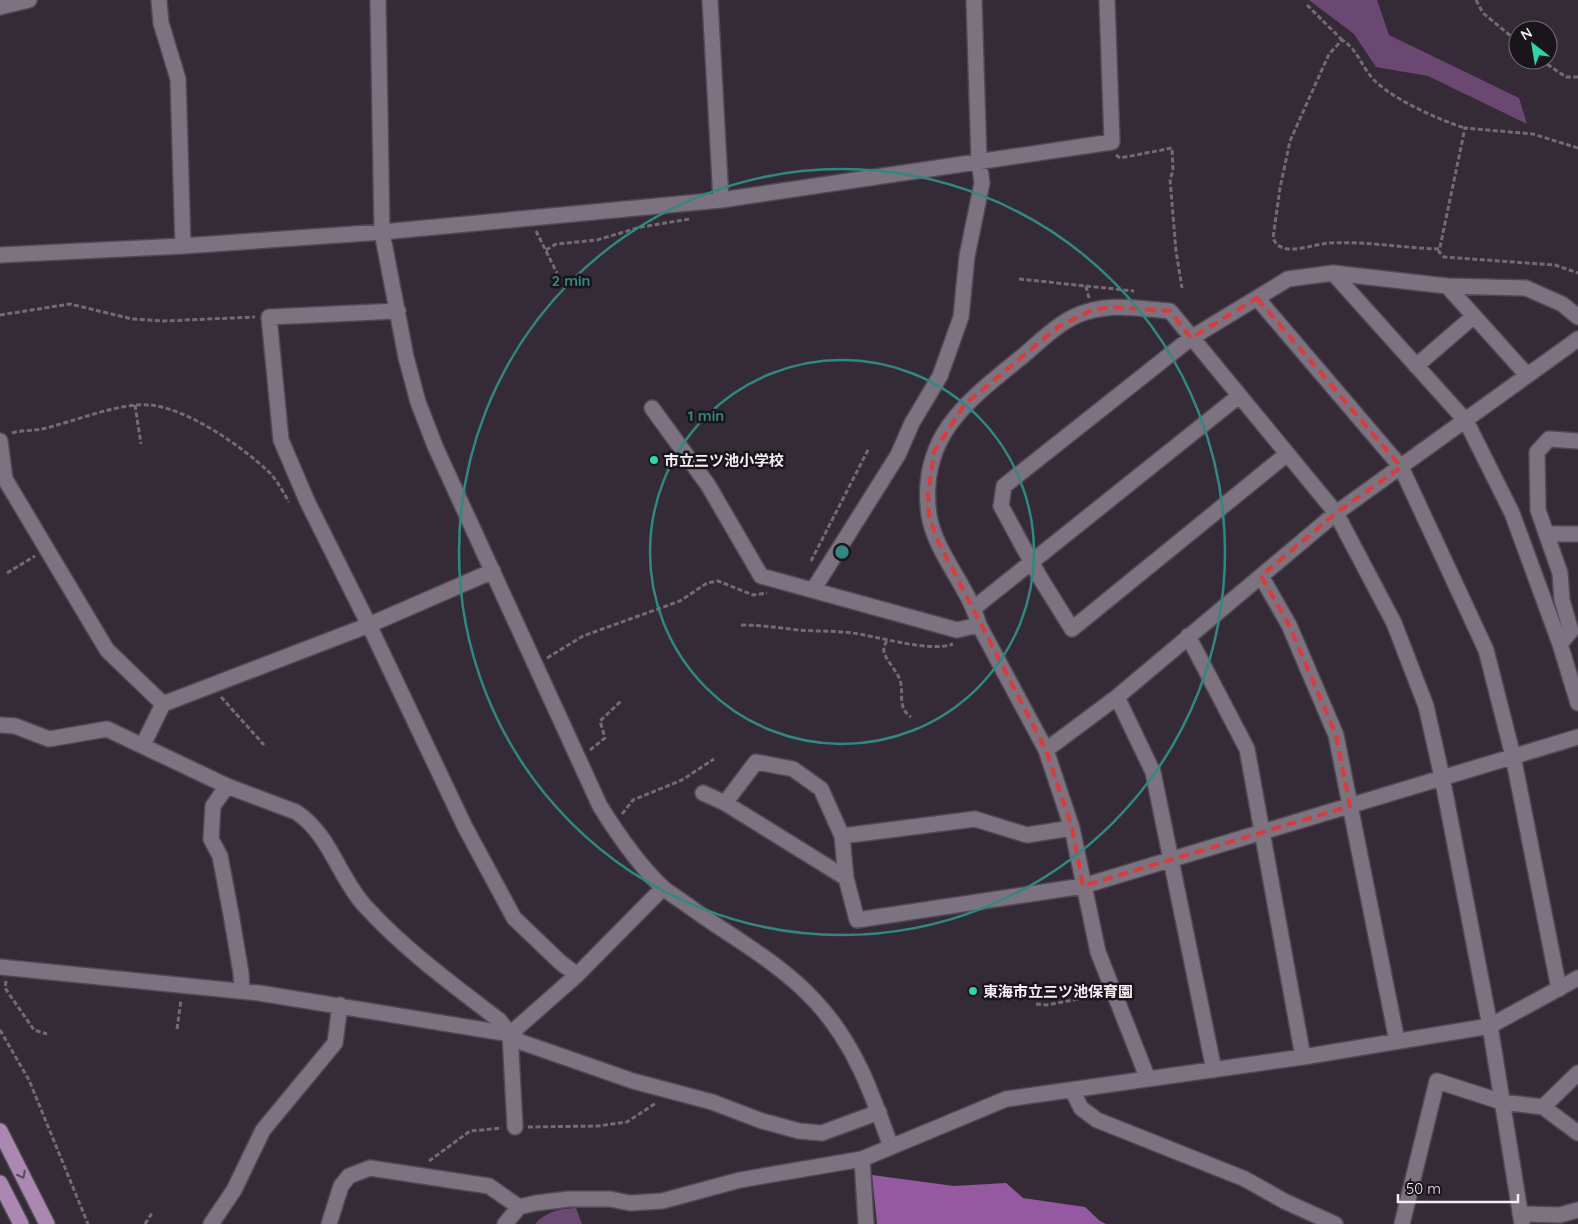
<svg xmlns="http://www.w3.org/2000/svg" width="1578" height="1224" viewBox="0 0 1578 1224" font-family="Quicksand,'Noto Sans JP',sans-serif">
	<rect width="100%" height="100%" fill="#342b36"/>
	<path fill="#6b4872" d="M1309,0H1377L1389,35L1519,98L1527,124L1428,76L1376,67L1354,34Z
		M576,1208L582,1224H535C546,1211 560,1209 576,1208Z"/>
	<path fill="#9459a0" d="M872,1175L954,1186L1006,1183L1023,1198L1085,1207L1100,1221L1106,1224H877Z"/>
	<g fill="none" stroke-linecap="round" stroke-linejoin="round">
		<defs>
			<path id="minor" d="M159,0L161,23L178,79L183,246
				M378,0L382,232L406,357L418,402L435,446L600,806C618,835 637,863 662,887C670,894 681,900 690,907C731,937 779,962 814,1000C854,1042 872,1093 891,1147
				M710,0L721,200
				M0,7L29,0
				M0,255L183,246L382,232L721,200L1112,142L1107,0
				M1333,273L1466,421L1512,513L1560,644L1578,703
				M1447,286L1527,375
				M1257,298L1401,467L1486,650L1513,756L1559,989
				M398,311L269,317L281,440L307,501L369,625L465,827L514,918L560,962L577,975
				M1416,366L1474,316
				M652,408L708,485L761,576L957,630L979,625
				M0,441L5,479L107,650L163,704
				M1287,454L1072,629L1039,576L1001,506L1004,486L1191,338L1288,279L1333,273L1447,286L1526,288L1562,304L1578,317
				M1548,534H1578
				M1261,576L1289,625L1336,735L1397,1041
				M813,590L898,455L912,423L940,376L961,317L967,256L982,183L979,161L974,0
				M974,608L1239,396
				M1188,636L1247,749L1303,1057
				M1560,644L1571,631L1562,600L1560,573L1538,510L1537,452L1549,439L1578,441
				M1117,697L1153,772L1214,1070
				M0,725L15,726L49,739L107,729L227,786L296,812C330,834 339,878 365,906C405,950 452,984 499,1020L510,1034L521,1042L633,1081L712,1102L762,1121L799,1131L822,1133L879,1112
				M143,745L163,704L369,625L493,571
				M1046,750L1117,697L1336,513L1578,339
				M227,786L213,806L211,839L220,856L231,914L241,973L242,991
				M703,793L725,803L756,762L793,769L821,789L842,836L975,819L1027,835L1072,828
				M725,803L846,878L842,836
				M846,878L857,920L1083,886L1578,737
				M0,967L259,993L510,1034
				M510,1034L577,975L663,888
				M510,1034L515,1127
				M1148,1079L1098,952L1072,828L1046,750L979,625C969,587 935,553 929,515C918,435 969,400 1024,355C1043,339 1062,319 1086,312C1114,303 1142,309 1170,311L1336,513L1394,623L1426,706L1442,777L1490,1026L1522,1224
				M1072,1090L1081,1108L1097,1120L1245,1179L1284,1201L1335,1224
				M1543,1107L1578,1073
				M862,1159L866,1224
				M1520,1214L1560,1215L1578,1210
				M211,1224L234,1190L263,1130L335,1043L340,1005
				M329,1224L341,1186L349,1176L370,1168L489,1186L519,1207
				M505,1224L519,1207L536,1203L569,1199H610L630,1203L662,1201L740,1180L862,1159L1006,1099L1303,1057L1490,1026L1578,978
				M1402,1224L1437,1081L1502,1102L1543,1107L1578,1133"/>
			<path id="major" d="M0,1131L47,1224
				M0,1183L21,1224"/>
		</defs>
		<use href="#minor" stroke="#504852" stroke-width="18"/>
		<use href="#major" stroke="#504852" stroke-width="18"/>
		<path stroke="#736b74" stroke-width="3" stroke-dasharray="5 2.5" stroke-linecap="butt" d="M1476,0L1483,13L1518,42
			M1307,5L1342,40
			M1541,60L1566,77H1578
			M1578,148L1533,134L1465,128L1439,252L1444,257L1555,265L1578,273
			M1116,155L1120,158L1172,148L1173,171L1170,179L1176,251L1182,288
			M536,231L557,273
			M1439,249C1403,248 1366,241 1330,243C1316,244 1302,250 1287,249C1279,247 1276,245 1273,238L1280,188L1290,141L1329,54L1342,40C1358,49 1362,69 1376,82C1397,101 1439,120 1465,128
			M546,250L556,244L597,240L641,227L690,219
			M1019,279L1134,291
			M1086,286L1089,298
			M0,315L70,304L132,319L163,321L255,317
			M135,405L141,444
			M12,433C22,430 32,431 42,429C73,422 120,402 150,405C188,409 240,445 268,471C277,480 283,492 289,502
			M811,561L869,448
			M7,573L35,556
			M741,625C758,625 773,627 790,629C810,632 831,630 852,633C877,636 930,653 953,644
			M887,641C885,644 883,647 884,652C887,663 899,672 901,684C903,697 898,708 911,717
			M547,658L583,636L680,601L707,583L718,581L753,595L767,593
			M221,697L264,745
			M590,750L605,738L600,721L621,701
			M622,814L633,800L682,780L714,759
			M6,981L5,988L34,1030L47,1034
			M1036,1004L1047,1005L1099,995
			M177,1029L181,1000
			M0,1030L29,1080L88,1224
			M528,1127L598,1126L627,1122L656,1103
			M429,1161L470,1131L502,1128
			M145,1224L152,1213"/>
		<use href="#minor" stroke="#7d727f" stroke-width="15"/>
		<use href="#major" stroke="#ab88b2" stroke-width="15"/>
	</g>
	<defs><path id="oneway-chevron" d="M-2-3.5L2.5 0L-2 3.5" fill="none" stroke-width="1.6" stroke-linecap="round" stroke-linejoin="round" transform="scale(1.25)"/></defs>
	<use stroke="#5b495e" href="#oneway-chevron" transform="translate(22 1175) rotate(63)"/>
	<path fill="none" stroke="#d93c3c" stroke-width="4" stroke-dasharray="10 6" stroke-linejoin="round" d="M1257,298L1401,467L1336,513L1261,576L1289,625L1336,735L1350,806L1083,886L1072,828L1046,750L938,541L929,517L928,495L934,452L964,405L1058,327L1092,310L1113,307L1170,311L1191,338Z"/>
	<g fill="none" stroke="#318882" stroke-width="2.5">
		<circle cx="842" cy="552" r="192"/>
		<circle cx="842" cy="552" r="383"/>
	</g>
	<g fill="#2ed4aa" stroke="#1a151a" stroke-width="2">
		<circle cx="654" cy="460" r="5"/>
		<circle cx="973" cy="991" r="5"/>
	</g>
	<g text-anchor="middle" dominant-baseline="central" stroke-width="5" stroke-linejoin="round" paint-order="stroke">
		<g font-size="15" font-weight="bold" fill="#f4eef5" stroke="#1a151a" text-anchor="start">
			<text x="664" y="460">市立三ツ池小学校</text>
			<text x="983" y="991">東海市立三ツ池保育園</text>
		</g>
	</g>
	<circle cx="842" cy="552" r="8" fill="#318882" stroke="#1a151a" stroke-width="2.5"/>
	<g font-size="15" text-anchor="middle" font-weight="bold" fill="#318882" stroke="#1a151a" stroke-width="5" stroke-linejoin="round" paint-order="stroke">
		<text x="571" y="286">2 min</text>
		<text x="706" y="421">1 min</text>
	</g>
	<g transform="translate(1533 45) rotate(329)"><circle r="24" fill="#1a151a" stroke="#716c72"/>
	<path d="M0-4L9 19L0 12L-9 19Z" fill="#2ed4aa"/>
	<text y="-8" font-size="14" font-weight="bold" text-anchor="middle" fill="#f4eef5">N</text>
	</g>
	<path d="M1398 1194v8h120v-8" fill="none" stroke="#f4eef5" stroke-width="2.5"/>
	<text x="1406" y="1194" font-size="15" fill="#f4eef5" stroke="#1a151a" stroke-width="4" paint-order="stroke">50 m</text>
</svg>
